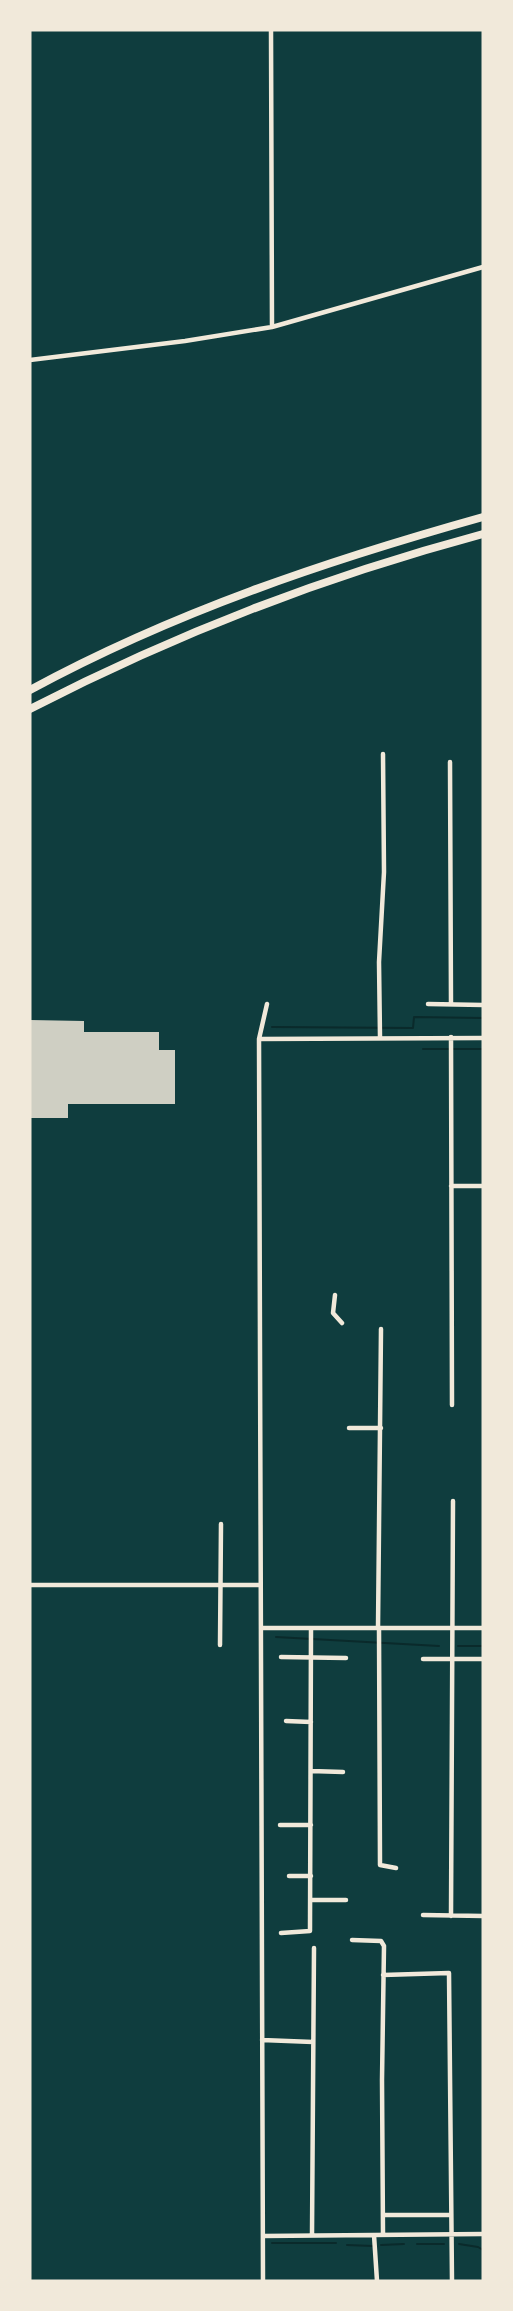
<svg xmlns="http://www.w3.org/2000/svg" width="513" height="2311" viewBox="0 0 513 2311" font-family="'Noto Sans',sans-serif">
	<rect width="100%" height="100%" fill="#0f3d3e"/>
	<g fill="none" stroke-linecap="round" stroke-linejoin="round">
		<path stroke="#0a2a2b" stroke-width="2" d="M272,1027L413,1028L414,1017L483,1018
			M423,1049H483
			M276,1637L439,1646
			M458,1646H483
			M272,2243H336
			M417,2244H444
			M459,2244L478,2247L483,2250
			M347,2245L373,2246
			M381,2245L404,2244"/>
	</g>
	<path fill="#cfcfc3" d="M30,1020L84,1021V1032H159V1050H175V1104H68V1118H30Z"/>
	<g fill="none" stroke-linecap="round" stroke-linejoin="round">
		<path stroke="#f1e9da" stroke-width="4.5" d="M271,30L272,327
			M30,360L185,341L272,327L483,267
			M450,762L451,1004
			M428,1004L483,1005
			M380,1037L379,962L384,872L383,754
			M451,1037L452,1405
			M259,1039L483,1038
			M451,1186H483
			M335,1295L333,1313L342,1323
			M349,1428H381
			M30,1585H260
			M261,1628H483
			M378,1628L381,1329
			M379,1628L380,1865L396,1868
			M220,1645L221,1524
			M281,1657L346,1658
			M423,1659H483
			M286,1721L311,1722
			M311,1771L343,1772
			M280,1825H311
			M289,1876H311
			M311,1900H346
			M423,1915L483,1916
			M451,1916L453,1501
			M281,1933L310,1931L311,1628
			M352,1940L381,1941L384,1946L382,2080L383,2235
			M383,1975L449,1973L452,2281
			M262,2040L313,2042
			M383,2215H451
			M312,2235L314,1948
			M374,2235L377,2281
			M263,2236L483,2234
			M263,2281L259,1039L267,1004"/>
		<path stroke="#f1e9da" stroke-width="8" d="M30,690C174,612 326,561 483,517
			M30,709C178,633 323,577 483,534"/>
	</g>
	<rect width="513" height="2311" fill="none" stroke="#f1e9da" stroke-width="63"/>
</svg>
